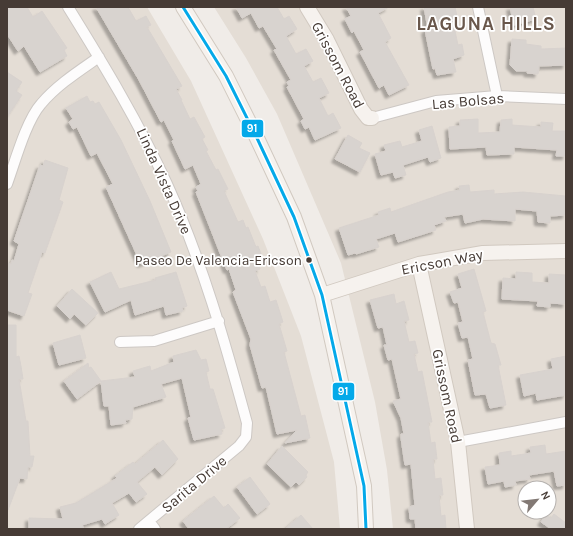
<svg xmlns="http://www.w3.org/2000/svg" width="573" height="536" viewBox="0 0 573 536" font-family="Karla,sans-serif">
	<defs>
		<filter id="shadow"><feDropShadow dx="-3.5" dy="3.5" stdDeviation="1" flood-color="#0004"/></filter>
	</defs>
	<rect width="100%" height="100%" fill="#f0ece8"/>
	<path fill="#e4ddd5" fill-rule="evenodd" d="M7,7H147L191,81L263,239L301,336L334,462L340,529H7Z
		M214,7H566V529H393L387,470L375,402L341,263L277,114L246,58ZM525,488H549V512H525Z"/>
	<path fill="#d8d3cf" stroke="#d8d2ce" filter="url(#shadow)" d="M7,7H27L33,17L42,11L67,48L64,50L67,56L40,72L24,46L18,51L7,34Z
		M96,7H128L136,21L146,16L151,25L147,27L182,86L176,89L182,100H181L190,119L194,117L205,137L202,139L208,150L206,151L216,170L218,169L228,189L224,191L238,222L243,220L246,228L248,227L256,247L258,246L264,261L258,263L260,269L255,271L261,287L265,286L270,302L276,300L283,322L279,324L287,351L284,352L301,416L305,415L310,438L285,443L297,430L277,434L266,387L262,388L250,345L251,339L233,292L236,290L229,269L227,270L220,253L196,192L198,191L196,187L201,184L193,165L185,169L172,141L174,140L164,120L161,122L139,80Z
		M236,7H277L284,19L289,16L297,29L286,36L296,54L306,49L313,61L304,66L313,82L321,78L329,93L319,98L328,116L333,113L341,128L315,140L309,127L305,129L301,121L304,119L287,87L289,86L287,82L291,80L274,50L277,49L263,26L259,28L251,13L242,18Z
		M346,7H389L378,13L391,38L385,42L409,85L389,95L384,85L379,88L360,52L364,50L354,31L352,33L345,19L351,16Z
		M424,7H455L459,25L454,26L458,45L462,44L464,55L453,59L456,72L437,75L435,68L433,69L425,30L428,29Z
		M510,7H533L536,19L514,25Z
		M512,39L526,40V44L541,46V49L566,48V65L539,66L538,74L527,73L528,71H516L510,65Z
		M7,72L22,82L16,91L22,95L7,117Z
		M87,96L90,102L93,101L95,104L99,102L121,140L150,201L171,252L141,264L106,187L113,184L97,153L91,156L77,127L73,129L69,122L73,119L66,108Z
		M478,119V133L500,132L501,120L512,119V125L541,127V122L553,123L552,131H566V156H556L557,150L514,147V154L487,155L486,147L450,149L449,127L460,126V120Z
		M432,126L441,158L430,162L428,157L403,165L406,175L395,178L393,172L381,175L375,154L386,151L384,145L400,141L402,147L422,141L419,130Z
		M348,135L362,143L359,148L370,153L360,172L335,159Z
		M45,160L68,168L59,200L63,202L45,253L42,252L28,293L32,294L24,316L7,310V263L11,264L12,260L14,261L19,244L14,241L40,165L43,166Z
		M469,185L470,192L494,190V194L523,192L566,196V215L550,216V223L538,222L537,211L515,209V221L483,219L465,223L463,214L444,217L446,221L434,225L436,230L398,242L395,233L376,239L379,247L356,254L355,253L348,255L339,228L379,215L378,212L390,208L391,212L448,192L460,190L459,186Z
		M474,269L486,311L483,312L491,343L495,344L501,365H498L506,405L490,408L486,394L475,395L468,360L473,359L468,337L462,338L458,323L463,322L458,302L454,303L450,292L462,288L458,274Z
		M111,272L119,289L156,280L155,278L176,272L187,306L182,308L183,311L166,315L164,306L135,315L131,300L105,312L90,282Z
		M516,272L532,273V282L549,283V274L566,275V304L550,303V307L537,306L538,301L502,299L503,278L516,279Z
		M72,289L98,313L86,325L74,314L70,319L57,306Z
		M394,294L396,304L404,301L409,320L404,321L409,342L415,341L418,353L414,354L418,372L422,371L432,422H428L431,443L435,442L437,459H433L435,479L441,478L443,495H439L441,516L445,515L446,529H416L415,519H410L409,507L415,505L411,464L405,465L401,438V434H404L401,418L393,401L401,399L392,359L388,360L384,345H387L383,327L378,328L370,300Z
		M7,325H16V357L19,356L21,366L23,379H19L26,421H28L30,456H34L32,467H28L27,479L20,478L8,510Z
		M80,335L86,358L59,365L53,343Z
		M196,350L201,360L206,359L209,371L206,372L210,389H213L225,428L221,429L222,434L194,440L188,418L191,417L182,378L161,384L166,397L133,407L132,419L125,420L126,423L111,425L109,406H104L101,381L77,399L64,381L88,363L89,368L91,367L101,381L135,377L133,371L150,366L151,371L174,362L173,356Z
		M566,356V395L537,400L536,393L524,396L520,375L553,369L551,359Z
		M163,440L178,459L162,475L155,467L137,482L147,494L136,502L129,493L112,503L119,515L105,524L102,519L82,525L84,529H29V518L63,519L60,507L76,503L117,478L115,476L133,462L135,464Z
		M545,445L546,454L566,451V485L557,486L554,471L529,475L530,479L515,481L516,485L505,487L504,481L488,484L485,467L500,465L499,453L511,451V456L531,453L530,447Z
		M282,446L308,472L306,475L307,477L299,485L296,482L291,487L267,464Z
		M250,477L270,504L257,514L237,487Z
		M214,496L224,508L228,504L240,518L226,529H189L183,521Z
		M554,514L566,523V529H551L541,522L546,515L551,518Z
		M301,515L313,529H285Z"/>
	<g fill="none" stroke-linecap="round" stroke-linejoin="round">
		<defs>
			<path id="street" d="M68,7C104,65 139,123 167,184C202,261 225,342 247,423L246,437L239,446L139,529
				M478,7L497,96
				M372,118L436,101L497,96L566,99
				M7,184C15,162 26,121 41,104C57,85 79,71 99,57
				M120,342L154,341L219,321
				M458,442L566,422
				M149,521L155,529"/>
			<path id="secondary" d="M183,7L226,76L256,136L294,217L322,295L364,486L366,529
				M307,7L327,40L361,109L368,118H372
				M419,264L458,442L467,529
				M322,295L419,264L483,253L566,251"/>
		</defs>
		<use href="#street" stroke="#cdc8c4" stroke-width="12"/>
		<use href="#secondary" stroke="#d1c9c0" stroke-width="16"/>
		<use href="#street" stroke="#fdfcfc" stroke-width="10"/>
		<use href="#secondary" stroke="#f6f2ee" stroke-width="14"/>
		<defs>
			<path id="bus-1" d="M183,7L226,76L256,136L294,217L322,295L364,486L366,529"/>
		</defs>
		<use href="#bus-1" stroke="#fff" stroke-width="6"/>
		<use href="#bus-1" stroke="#04a9e9" stroke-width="3"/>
	</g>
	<circle fill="#463b35" stroke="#fff" stroke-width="1.5" cx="309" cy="260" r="3.5"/>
	<g text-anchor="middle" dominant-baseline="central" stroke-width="3.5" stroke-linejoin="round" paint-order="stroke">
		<g font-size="14" fill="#463b35" stroke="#fff" text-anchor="end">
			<text x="302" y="260">Paseo De Valencia-Ericson</text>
		</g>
		<g font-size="15" fill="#463b35" stroke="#fff">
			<text transform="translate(338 65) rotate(62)">Grissom Road</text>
			<text transform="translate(468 101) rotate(-5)">Las Bolsas</text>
			<text transform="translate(164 181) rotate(66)">Linda Vista Drive</text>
			<text transform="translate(442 262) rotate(-11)">Ericson Way</text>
			<text transform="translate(447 396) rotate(78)">Grissom Road</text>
			<text transform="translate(194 484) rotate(-40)">Sarita Drive</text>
		</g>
		<g font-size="19" font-weight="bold" letter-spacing="1" fill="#69574b" stroke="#fff">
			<text x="486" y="24">LAGUNA HILLS</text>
		</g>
	</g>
	<g stroke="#fff" stroke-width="1.5">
		<rect x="241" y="119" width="23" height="19" rx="4" fill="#04a9e9"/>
		<rect x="332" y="382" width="23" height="19" rx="4" fill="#04a9e9"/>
	</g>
	<g font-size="11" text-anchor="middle" font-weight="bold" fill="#fff">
		<text x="252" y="132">91</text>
		<text x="343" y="395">91</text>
	</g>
	<rect width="573" height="536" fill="none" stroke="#463b35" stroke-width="16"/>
	<g transform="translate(537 500) rotate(62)"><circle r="19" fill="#ffffff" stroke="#b5b1ae"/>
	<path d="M0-3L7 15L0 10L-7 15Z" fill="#827974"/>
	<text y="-6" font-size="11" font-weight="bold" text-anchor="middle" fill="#463b35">N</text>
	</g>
</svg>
